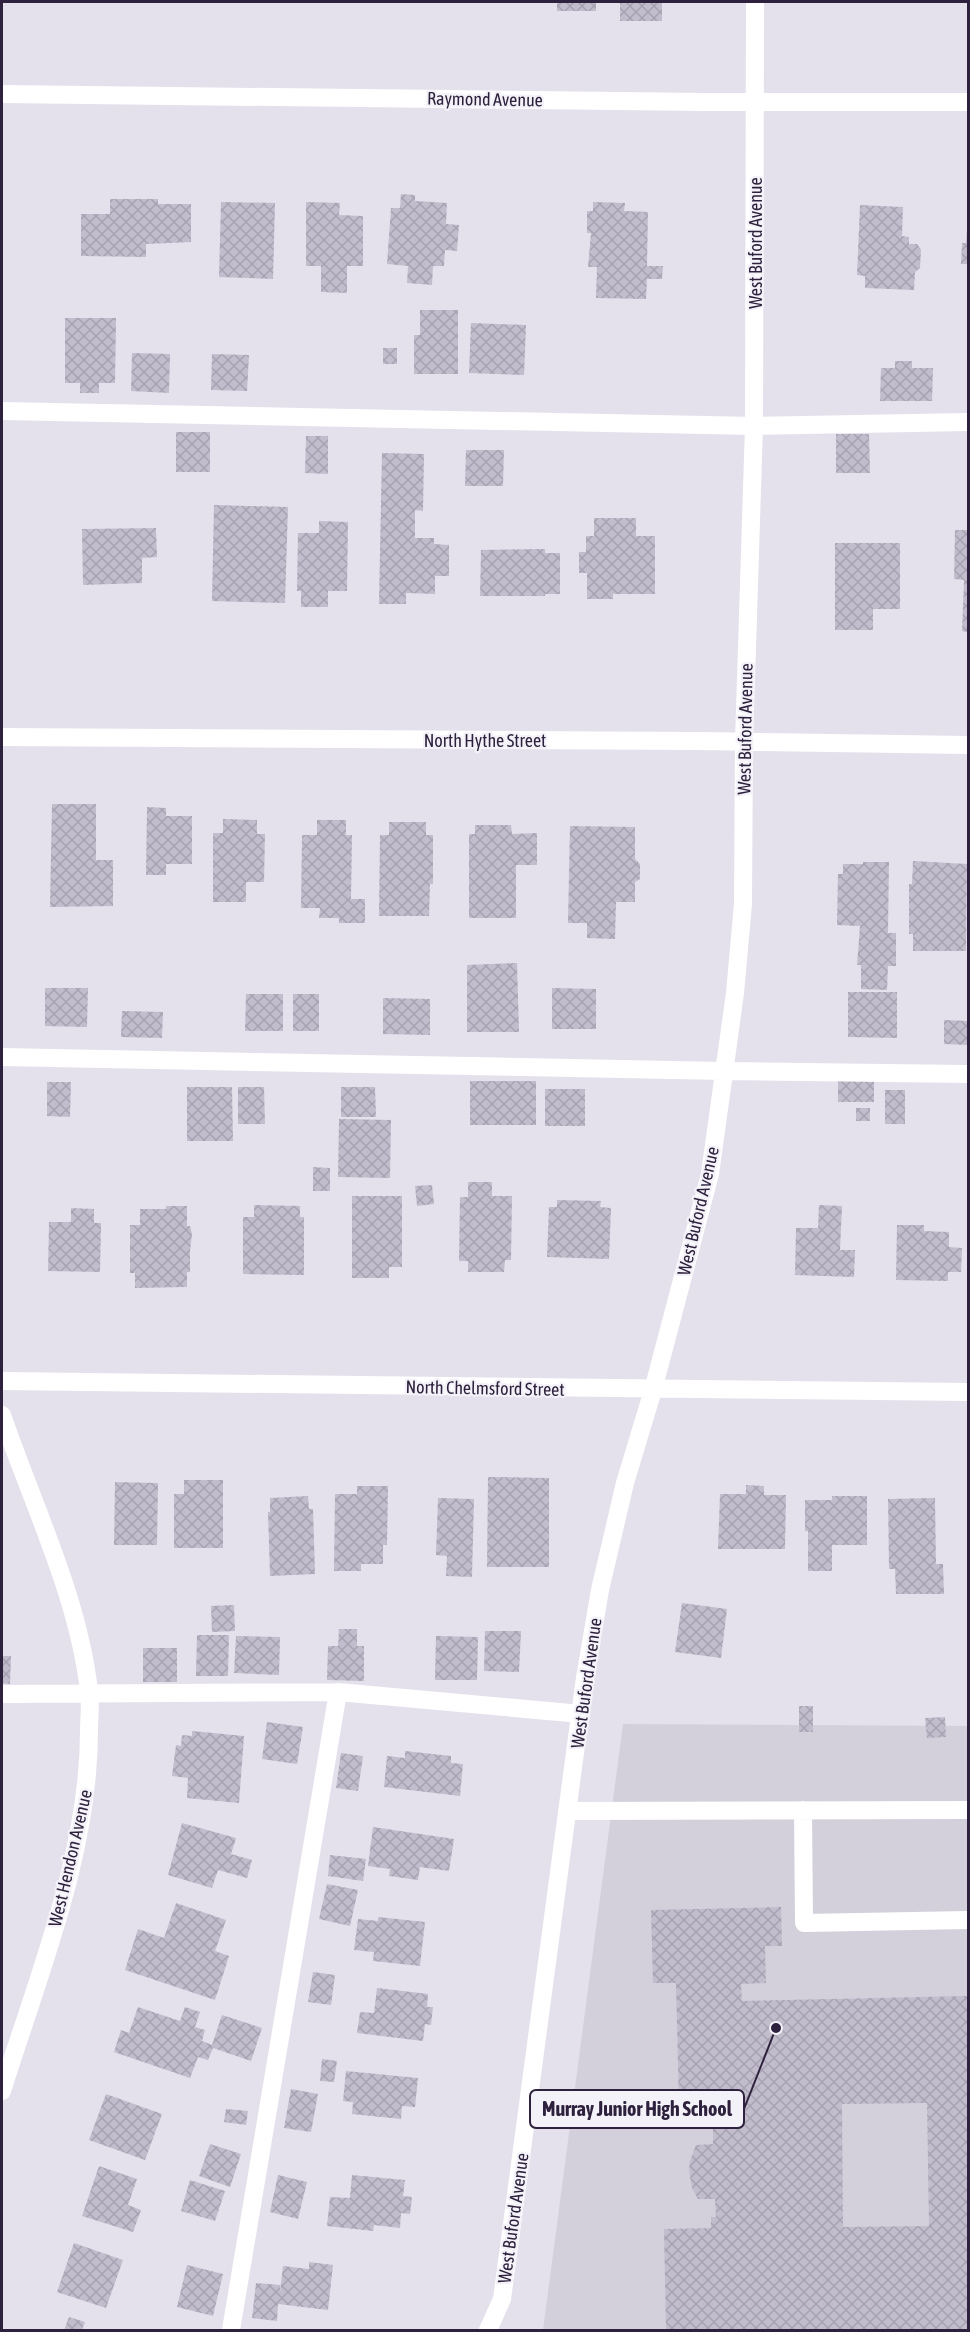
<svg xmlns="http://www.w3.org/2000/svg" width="970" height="2332" viewBox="0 0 970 2332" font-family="'Asap Condensed',sans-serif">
	<defs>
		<pattern id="building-cross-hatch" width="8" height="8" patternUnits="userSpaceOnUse" patternTransform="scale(1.5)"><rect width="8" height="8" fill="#c2bdcd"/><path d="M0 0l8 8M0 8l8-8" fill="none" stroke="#a7a2b1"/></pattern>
	</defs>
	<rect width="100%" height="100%" fill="#e4e1ec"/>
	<path fill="#d3d0dc" d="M623,1724L968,1726V2330H543Z"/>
	<path fill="url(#building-cross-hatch)" fill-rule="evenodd" d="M557,2H596V11H557Z
		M620,2H662V21H620Z
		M401,194L415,195V201L447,203L446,224L459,225L457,251L445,250L444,266H433L432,285L407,283L408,266L387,264L391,208H400Z
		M110,199H158V204H191V242L146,244V257L81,256V214H110Z
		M221,202L275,203L273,279L219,277Z
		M306,202L340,203L339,215L363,216V266H347V293L321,292V266H306Z
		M593,202L625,203L624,211L648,212L647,266H663L662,279H647L646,299L596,298L597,267H588L591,233H587V211H593Z
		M860,205L903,207L902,236L909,237V244H917L921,250L920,268L915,272L914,290L865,288V276L857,275Z
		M967,230H968V264H961L962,243H966Z
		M420,310H458V374H414V335H420Z
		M65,318H116L115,383H99V393H80V383H65Z
		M471,323L526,325L524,375L469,373Z
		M383,348H397V364H383Z
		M132,353L170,354L169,393L131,391Z
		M212,354L249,355L247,391L211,390Z
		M895,361H912V368H933L932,401H880L881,368H895Z
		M176,432H210V472H176Z
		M836,434H869L870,473H836Z
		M306,436H328V474L305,473Z
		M466,450H504L503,486H465Z
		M382,453L424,454L423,511L415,510V538H434V544L449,545V576H435V594L406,593V604H379Z
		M214,505L288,507L285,603L212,601Z
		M594,518H636V536H655V594H613V599H587V573H579V552H586V536H594Z
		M319,521L348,522L347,591H328V607H301V591H297L298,533H319Z
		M156,528L157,557L142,558V583L83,585L82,529Z
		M955,530H968V632L962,631L964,580L954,579Z
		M835,543H900V609H873V630H835Z
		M545,549V553H560V594H545V596H480L481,550Z
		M52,804H96V860H113V906L50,907Z
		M147,807L166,808V816H192V864H166V875H146Z
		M223,819L257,820V834H265L264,882H246V902H213V833H223Z
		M317,820H346V835H352L351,899H365V923H339V918H319L320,908H301L302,835H317Z
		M389,822H426V835H433V884H430L429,916H379L380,835H389Z
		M475,825H511L512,834L537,833V865H516V918H469V834H475Z
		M570,826L635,827V859L640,864V879L635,882V902H616L615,939L587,938V923H568Z
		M913,861L967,864L966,951H913V934H909V884H912Z
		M863,862H889L888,933H896V966H888L887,990L861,989V965H857L860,926L837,925L838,874H843V864H863Z
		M517,963L519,1032H467V965Z
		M45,988H88L87,1027L45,1026Z
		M552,988L596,989V1029H552Z
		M848,992H897V1038L848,1037Z
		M246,994H283V1031H245Z
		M293,994H319V1031H293Z
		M383,998L430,999V1035L383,1034Z
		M122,1011L163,1012L162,1038L121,1037Z
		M944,1020L968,1021V1045L944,1044Z
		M470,1081H536V1125H470Z
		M838,1081H874V1102H838Z
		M47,1082H71L70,1117L47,1116Z
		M187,1087H232L233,1141H187Z
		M238,1087H264L265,1124H238Z
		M341,1087H375L376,1117H341Z
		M545,1089H585V1126H545Z
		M885,1090H905V1124H885Z
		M856,1108H870V1121H856Z
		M339,1119L391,1120L390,1178L338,1177Z
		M313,1167L330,1168V1191H313Z
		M468,1182H492V1196H512L511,1260H505L504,1272H468V1261H459L460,1197H468Z
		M432,1185L434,1204L417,1206L415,1186Z
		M352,1196H402V1267H389V1278H352Z
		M557,1200L601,1201L600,1207L611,1208L609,1259L547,1257L549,1207H557Z
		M254,1205L300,1206V1217H304V1275L243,1274V1217H254Z
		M819,1205L842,1206L840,1250H855L854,1277L795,1275L796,1228H818Z
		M166,1206H187V1226H190L192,1234L190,1251V1272H187V1287L135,1288V1273H130V1225H140V1209H166Z
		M71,1208L94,1209V1223H101L100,1272L48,1271L49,1222H71Z
		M897,1225H924V1231L949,1232V1247L962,1248L961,1272H948V1281L896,1280Z
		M488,1477L549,1478V1567H487Z
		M184,1480H223V1548H174V1494H184Z
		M115,1482L158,1483L157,1545H114Z
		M746,1485L764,1486V1495H786L785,1549H718L720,1494H746Z
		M357,1486H388L387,1545H383V1564H361V1571H334L335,1494H357Z
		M308,1496L309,1509H313L315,1574L270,1576L268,1512H270V1498Z
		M832,1496H867V1545H832V1571H808V1531H805V1500H832Z
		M438,1498L474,1499L472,1577L446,1576L447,1556L436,1555Z
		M935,1498L936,1564H943L944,1594H896L895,1569H889L888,1499Z
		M682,1603L727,1609L721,1658L675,1652Z
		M234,1605L235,1631L212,1632L211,1606Z
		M339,1629H357V1646H364V1681L327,1680L328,1646H338Z
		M485,1631H521L519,1672L484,1671Z
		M197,1635H229L228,1676H196Z
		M236,1636L280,1637L279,1675L234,1673Z
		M436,1636L478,1637L477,1680H435Z
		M143,1648H177V1682H143Z
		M2,1656H11L10,1684L2,1683Z
		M799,1706H813V1732H799Z
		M945,1717L946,1737L927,1738L925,1718Z
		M267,1722L303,1727L297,1764L262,1759Z
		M192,1731L244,1736L239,1803L187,1798L188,1778L172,1776L176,1745L181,1746L182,1735L192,1736Z
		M405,1751L451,1756V1763L463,1764L460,1796L384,1787L387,1756L405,1758Z
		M341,1753L363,1756L358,1791L336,1788Z
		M182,1823L236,1838L231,1854L252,1860L247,1878L218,1870L212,1888L168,1875Z
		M373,1827L454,1839L449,1871L420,1867L418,1880L389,1876L390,1869L368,1866Z
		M330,1855L366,1859L363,1881L328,1876Z
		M327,1884L358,1890L350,1926L319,1919Z
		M176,1903L226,1920L215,1951L229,1956L215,2000L125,1970L138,1929L164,1938Z
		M781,1907L782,1946H765L766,1983L741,1984L742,2001L968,1996V2330H666L664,2229L711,2228V2217H716L715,2199H698L692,2188L689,2170L690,2161L696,2145L713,2144V2105L679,2106L676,1983H653L651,1910ZM927,2103L929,2226L843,2227L842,2104Z
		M378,1917L425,1922L420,1966L373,1961L374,1952L354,1950L358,1919L378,1921Z
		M313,1972L335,1975L331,2005L308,2002Z
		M377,1988L428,1994L427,2007H433L431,2025L425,2024L423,2041L357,2033L360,2012L374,2013Z
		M138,2007L180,2021L185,2007L200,2012L195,2027L205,2030L202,2041L212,2045L222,2015L262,2028L251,2061L213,2048L208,2060L198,2057L190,2078L114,2052L121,2030L129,2033Z
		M322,2059L337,2061L334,2082L320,2081Z
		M346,2071L418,2078L415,2107L402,2106L401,2119L352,2114L353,2102L343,2101Z
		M291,2089L318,2094L311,2132L284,2128Z
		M106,2094L162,2114L145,2160L89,2140Z
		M226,2109L248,2111L246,2125L224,2122Z
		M210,2144L241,2154L230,2187L199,2176Z
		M99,2166L137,2179L128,2205L141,2210L133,2232L82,2216Z
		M278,2175L307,2182L298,2219L270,2212Z
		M352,2175L405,2180L403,2196L412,2197L410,2214L401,2213L400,2228L374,2225L373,2231L327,2226L330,2197L350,2198Z
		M190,2180L225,2191L215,2221L181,2211Z
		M74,2243L123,2260L106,2308L57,2292Z
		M309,2262L333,2265L328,2310L278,2304L277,2321L252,2318L256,2283L280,2285V2292L283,2266L309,2269Z
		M187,2265L223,2274L213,2316L177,2307Z
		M69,2317L85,2322L82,2330H64Z"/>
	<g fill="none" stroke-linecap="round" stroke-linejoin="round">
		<path stroke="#fff" stroke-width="18" d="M2,94L705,102H968
			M2,411L754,426L968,422
			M2,737L699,741L968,745
			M2,1057L724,1071L968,1074
			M2,1381L968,1392
			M2,1415C33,1506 78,1595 89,1691C91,1704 89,1718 89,1732C89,1853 38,1976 2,2091
			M2,1694L338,1692L581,1714
			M803,1810L804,1923L968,1920
			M567,1811L968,1810
			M231,2330L338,1692
			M488,2330L502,2299L585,1678L600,1590L625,1483L653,1390L710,1174L735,993L743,904L744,742L754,426L755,2"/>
	</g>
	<g text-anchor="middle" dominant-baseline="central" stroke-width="4.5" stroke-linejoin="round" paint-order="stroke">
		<g font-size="18" fill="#2e213d" stroke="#f3f2f8">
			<text transform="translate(485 99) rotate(1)">Raymond Avenue</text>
			<text transform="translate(755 243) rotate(-90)">West Buford Avenue</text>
			<text transform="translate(745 729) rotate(-89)">West Buford Avenue</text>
			<text x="485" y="740">North Hythe Street</text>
			<text transform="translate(698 1211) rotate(-77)">West Buford Avenue</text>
			<text transform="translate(485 1388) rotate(1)">North Chelmsford Street</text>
			<text transform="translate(586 1683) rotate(-82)">West Buford Avenue</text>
			<text transform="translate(70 1858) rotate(-77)">West Hendon Avenue</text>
			<text transform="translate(513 2218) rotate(-82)">West Buford Avenue</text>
		</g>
	</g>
	<path fill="none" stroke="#2e213d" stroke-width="2" d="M776 2028L744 2109"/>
	<circle fill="#2e213d" stroke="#f3f2f8" stroke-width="2" cx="776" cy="2028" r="6"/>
	<rect fill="#f3f2f8" stroke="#2e213d" stroke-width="2" x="530" y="2090" width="214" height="38" rx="6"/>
	<g font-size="20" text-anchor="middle" font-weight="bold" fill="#2e213d">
		<text x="637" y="2116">Murray Junior High School</text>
	</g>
	<rect width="970" height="2332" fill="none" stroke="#2e213d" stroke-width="6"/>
</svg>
